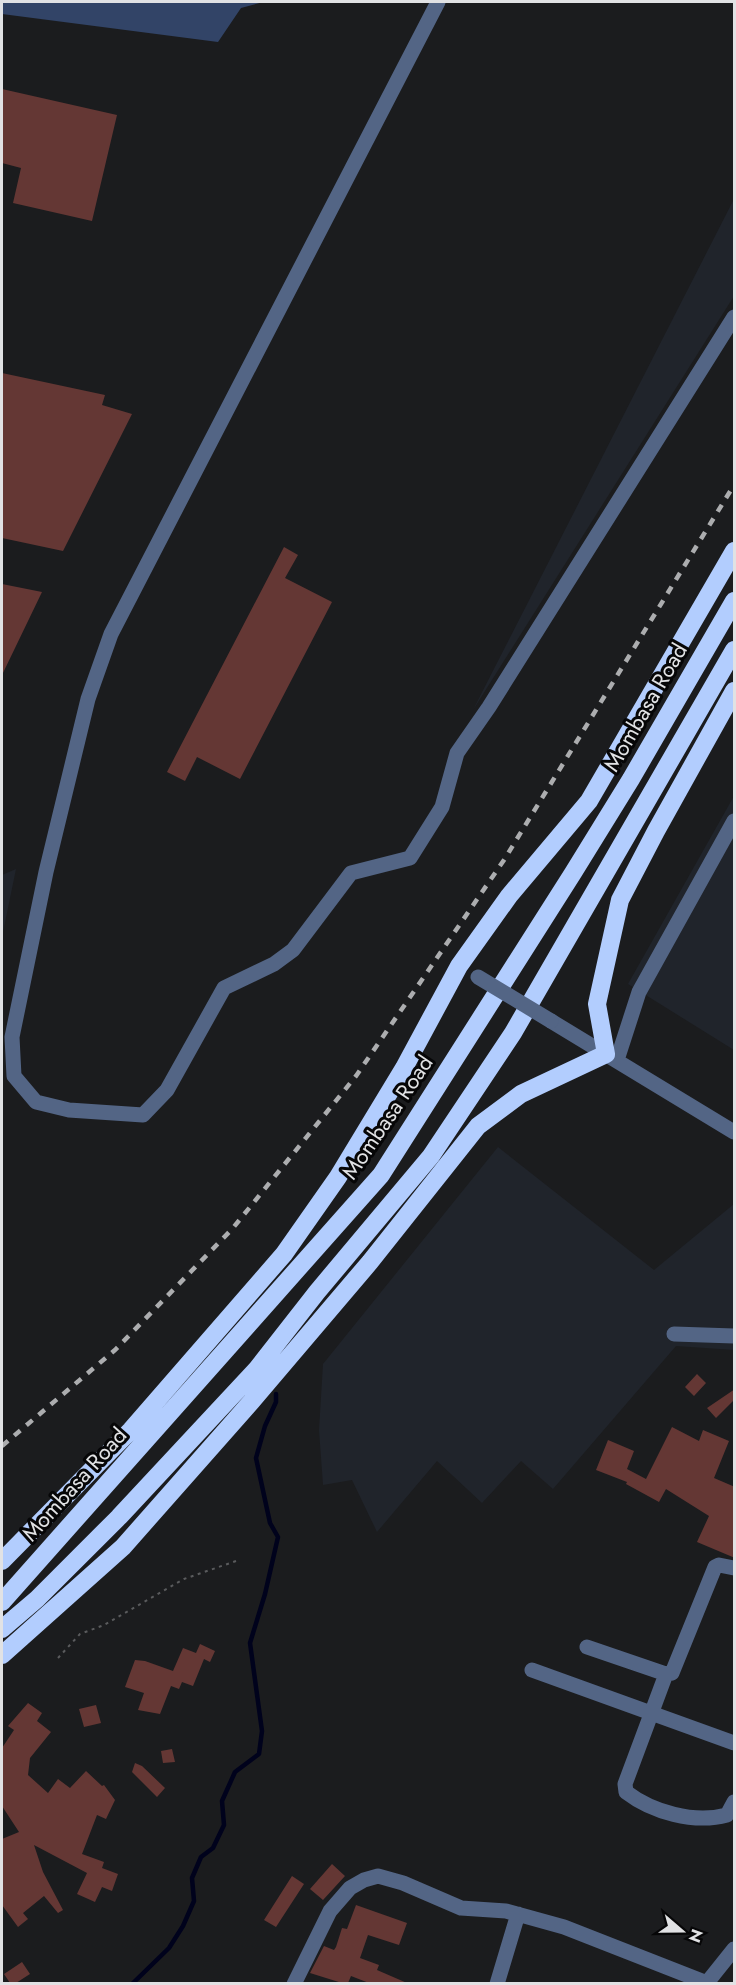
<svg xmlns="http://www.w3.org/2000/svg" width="736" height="1985" viewBox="0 0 736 1985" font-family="Jost,sans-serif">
	<rect width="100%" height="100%" fill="#1b1c1e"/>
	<path fill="#20242b" d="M734,199V296L473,710Z
		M734,796V1050L628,984Z
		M16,869L2,937V875Z
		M498,1147L654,1270L734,1204V1350L676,1346L553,1489L521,1461L482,1503L437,1461L377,1532L352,1480L323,1485L319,1430L323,1364Z"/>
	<path fill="#324467" d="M2,2H263L241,8L218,42L2,14Z"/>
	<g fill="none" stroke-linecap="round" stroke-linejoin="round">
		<path stroke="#00021c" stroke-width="4.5" d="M132,1984L169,1948L183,1926L194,1901L192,1878L201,1857L213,1848L224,1825L222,1801L235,1772L259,1754L262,1731L250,1643L265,1594L278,1537L270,1523L256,1458L265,1426L276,1402V1394"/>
	</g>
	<path fill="#643734" d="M2,89L117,115L92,221L13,203L21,168L2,163Z
		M2,373L105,395L102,405L132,414L63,551L2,538Z
		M284,547L298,555L285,578L332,602L240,779L197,757L185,781L167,772Z
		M2,584L42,592L2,675Z
		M697,1374L706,1383L694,1396L685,1387Z
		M735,1389V1399L716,1418L707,1408Z
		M672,1427L699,1441L703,1430L729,1441L714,1478L735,1487V1558L697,1542L709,1516L666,1489L659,1502L626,1484L627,1482L596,1470L608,1440L634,1451L627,1469L646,1479Z
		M200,1644L215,1651L210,1662L204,1659L193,1686L182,1682L179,1689L171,1686L160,1714L138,1710L144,1693L125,1687L135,1660L145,1661L173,1671L183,1648L196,1653Z
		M28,1703L42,1713L37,1721L51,1732L30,1758L28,1775L48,1793L58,1779L70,1788L86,1771L102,1786L104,1785L115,1800L106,1819L97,1815L82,1854L104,1862L102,1868L118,1874L112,1891L102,1887L95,1902L77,1894L87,1873L34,1845L43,1872L63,1910L58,1913L44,1896L23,1913L28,1919L18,1927L2,1905V1839L19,1832L2,1806V1748L14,1730L8,1726Z
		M96,1705L101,1723L84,1727L79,1709Z
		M172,1749L175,1762L163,1763L161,1751Z
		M135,1763L142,1766L165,1788L157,1797L132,1772Z
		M332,1864L345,1876L323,1900L310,1889Z
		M292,1876L304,1884L276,1927L264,1920Z
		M356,1905L407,1923L399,1945L368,1935L360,1958L379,1965L377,1970L407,1983H369L351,1976L348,1983H342L310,1973L324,1946L334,1950L336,1947L342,1928L347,1929Z
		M22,1962L30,1974L16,1983H10L4,1974Z"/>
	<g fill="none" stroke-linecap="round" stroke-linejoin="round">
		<path stroke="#5a5b5d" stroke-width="2" stroke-dasharray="3 4.5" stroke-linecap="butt" d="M58,1658L80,1634L104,1625L184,1579L236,1561"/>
		<path stroke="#536585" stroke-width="15" d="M438,2L111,634L88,699L46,872L12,1037L14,1076L36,1102L69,1110L143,1115L167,1090L224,988L274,964L293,950L351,873L410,858L442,807L457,753L489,707L734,317
			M551,1021L734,1132
			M617,1060L639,992L734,821
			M674,1334L734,1336
			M587,1647L666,1674L672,1673L715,1567L719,1565L734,1568
			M532,1670L734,1743
			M666,1674L625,1784L626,1792C652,1812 694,1824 727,1815L734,1802
			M294,1984L330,1911L350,1888L364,1880L378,1876L403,1883L461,1908L506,1911L564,1927L707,1983
			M497,1984L518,1914
			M706,1984L734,1949"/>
		<path stroke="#b2cdfe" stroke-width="18" d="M2,1561L131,1430L284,1254L338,1177L404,1068L459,966L509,896L589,801L734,551
			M2,1602L381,1175L573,873L631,779L734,601
			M2,1629L37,1599L119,1517L256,1370L317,1292L431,1156L513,1033L734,650
			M2,1655L123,1547L251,1402L370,1262L478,1126L521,1094L606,1054L597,1004L620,900L656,831L734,691"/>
		<path stroke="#acadaf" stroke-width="4.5" stroke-dasharray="8 8" stroke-linecap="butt" d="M2,1446L115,1350L233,1228L356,1076L504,860L734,485"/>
		<path stroke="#536585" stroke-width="15" d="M478,977L551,1021"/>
	</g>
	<g text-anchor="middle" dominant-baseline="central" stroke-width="6" stroke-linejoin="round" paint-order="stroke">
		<g font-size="22" fill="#e1e2e4" stroke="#060607">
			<text transform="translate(645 707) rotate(-60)">Mombasa Road</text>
			<text transform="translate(387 1117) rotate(-56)">Mombasa Road</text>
			<text transform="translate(74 1484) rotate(-48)">Mombasa Road</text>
		</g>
	</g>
	<rect width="736" height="1985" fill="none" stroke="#e1e2e4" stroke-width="6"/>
	<g transform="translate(682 1931) rotate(110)" stroke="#060607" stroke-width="4.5" paint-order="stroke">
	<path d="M0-4.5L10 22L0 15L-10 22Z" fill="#e1e2e4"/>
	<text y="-9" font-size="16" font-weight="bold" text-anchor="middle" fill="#e1e2e4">N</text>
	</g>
</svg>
